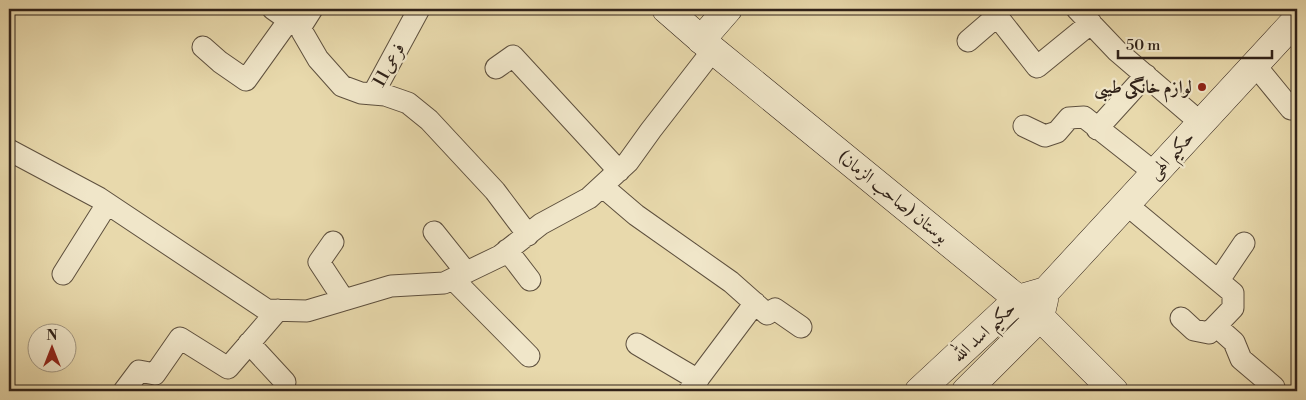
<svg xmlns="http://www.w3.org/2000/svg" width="1306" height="400" viewBox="0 0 1306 400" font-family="'Libre Bodoni',Amiri,serif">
	<rect width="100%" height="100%" fill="#e8d9ac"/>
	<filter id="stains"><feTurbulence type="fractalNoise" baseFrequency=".004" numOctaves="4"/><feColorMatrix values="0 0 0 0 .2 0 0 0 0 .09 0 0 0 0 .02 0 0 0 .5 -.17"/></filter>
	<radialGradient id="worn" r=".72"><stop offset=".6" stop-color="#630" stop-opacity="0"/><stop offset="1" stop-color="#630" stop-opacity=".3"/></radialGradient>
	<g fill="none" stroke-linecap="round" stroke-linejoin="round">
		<defs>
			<path id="street" d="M273,9L300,28L318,59L342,86L361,93L385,95L408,103L429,120L495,191L528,235
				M1077,9L1117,51L1201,123
				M300,28L312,9
				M968,41L997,16L1037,67L1091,23
				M203,47L220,62L246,80L289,20
				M1255,65L1291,109
				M496,68L513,56L619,171
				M373,94L419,9
				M1024,126L1045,136L1057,132L1069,118L1084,117L1155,173
				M1097,129L1146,75
				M9,150L99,198L267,310L307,311L391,286L444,283L500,256L541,224L589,198L628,162L651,130L713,50
				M602,186L636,215L731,282L767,314L775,309L801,327
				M1126,204L1233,293V308L1209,333L1194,330L1181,318
				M434,232L466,272
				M333,242L319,262L344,300
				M507,250L530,280
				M63,274L107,204
				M453,279L529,356
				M1219,280L1244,243
				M1216,326L1234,342L1241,359L1274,387L1272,391
				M249,343L285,382
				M637,344L698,380
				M124,391L139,371L155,374L180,338L228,368L278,310
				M689,391L755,303"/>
			<path id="secondary" d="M666,9L713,50L1040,317L1114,391
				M701,40L728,9
				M919,391L1018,299L1046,291L1297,19
				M966,391L1040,317L1044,300"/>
		</defs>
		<use href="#street" stroke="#5e503e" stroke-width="23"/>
		<use href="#secondary" stroke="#302219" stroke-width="29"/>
		<use href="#street" stroke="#f0e6c9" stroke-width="21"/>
		<use href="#secondary" stroke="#f0e6c9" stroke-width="28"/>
	</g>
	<circle fill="#8f2418" stroke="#f0e6c9" stroke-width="2" cx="1202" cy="87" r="5"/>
	<g text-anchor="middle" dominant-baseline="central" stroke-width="4.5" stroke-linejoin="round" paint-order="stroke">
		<g font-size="18" fill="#302219" stroke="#f0e6c9">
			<text transform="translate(389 65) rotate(-61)">فرعی11</text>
			<text transform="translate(1171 155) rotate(-47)">حکیم الهی</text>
			<text transform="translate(893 197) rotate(39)">بوستان (صاحب الزمان)</text>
			<text transform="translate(984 332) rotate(-43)">حکیم اسد الله</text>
		</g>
		<g font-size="18" font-weight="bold" fill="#302219" stroke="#f0e6c9" text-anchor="end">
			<text x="1192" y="87">لوازم خانگی طیبی</text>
		</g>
	</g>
	<rect width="1306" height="400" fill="none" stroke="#e8d9ac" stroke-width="30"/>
	<rect x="10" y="10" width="1286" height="380" fill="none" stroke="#302219" stroke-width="2.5"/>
	<rect x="15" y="15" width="1276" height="370" fill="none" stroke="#302219"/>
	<g transform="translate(52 348)"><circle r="24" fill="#f0e6c9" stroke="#a39883"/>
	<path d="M0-4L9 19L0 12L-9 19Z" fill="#8f2418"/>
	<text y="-8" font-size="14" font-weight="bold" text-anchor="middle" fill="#302219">N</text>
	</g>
	<path d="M1118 50v8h154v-8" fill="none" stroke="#302219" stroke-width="2.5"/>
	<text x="1126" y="50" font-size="15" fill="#302219" stroke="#f0e6c9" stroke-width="4" paint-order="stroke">50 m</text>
	<rect width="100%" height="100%" filter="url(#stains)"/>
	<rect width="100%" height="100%" fill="url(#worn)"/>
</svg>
